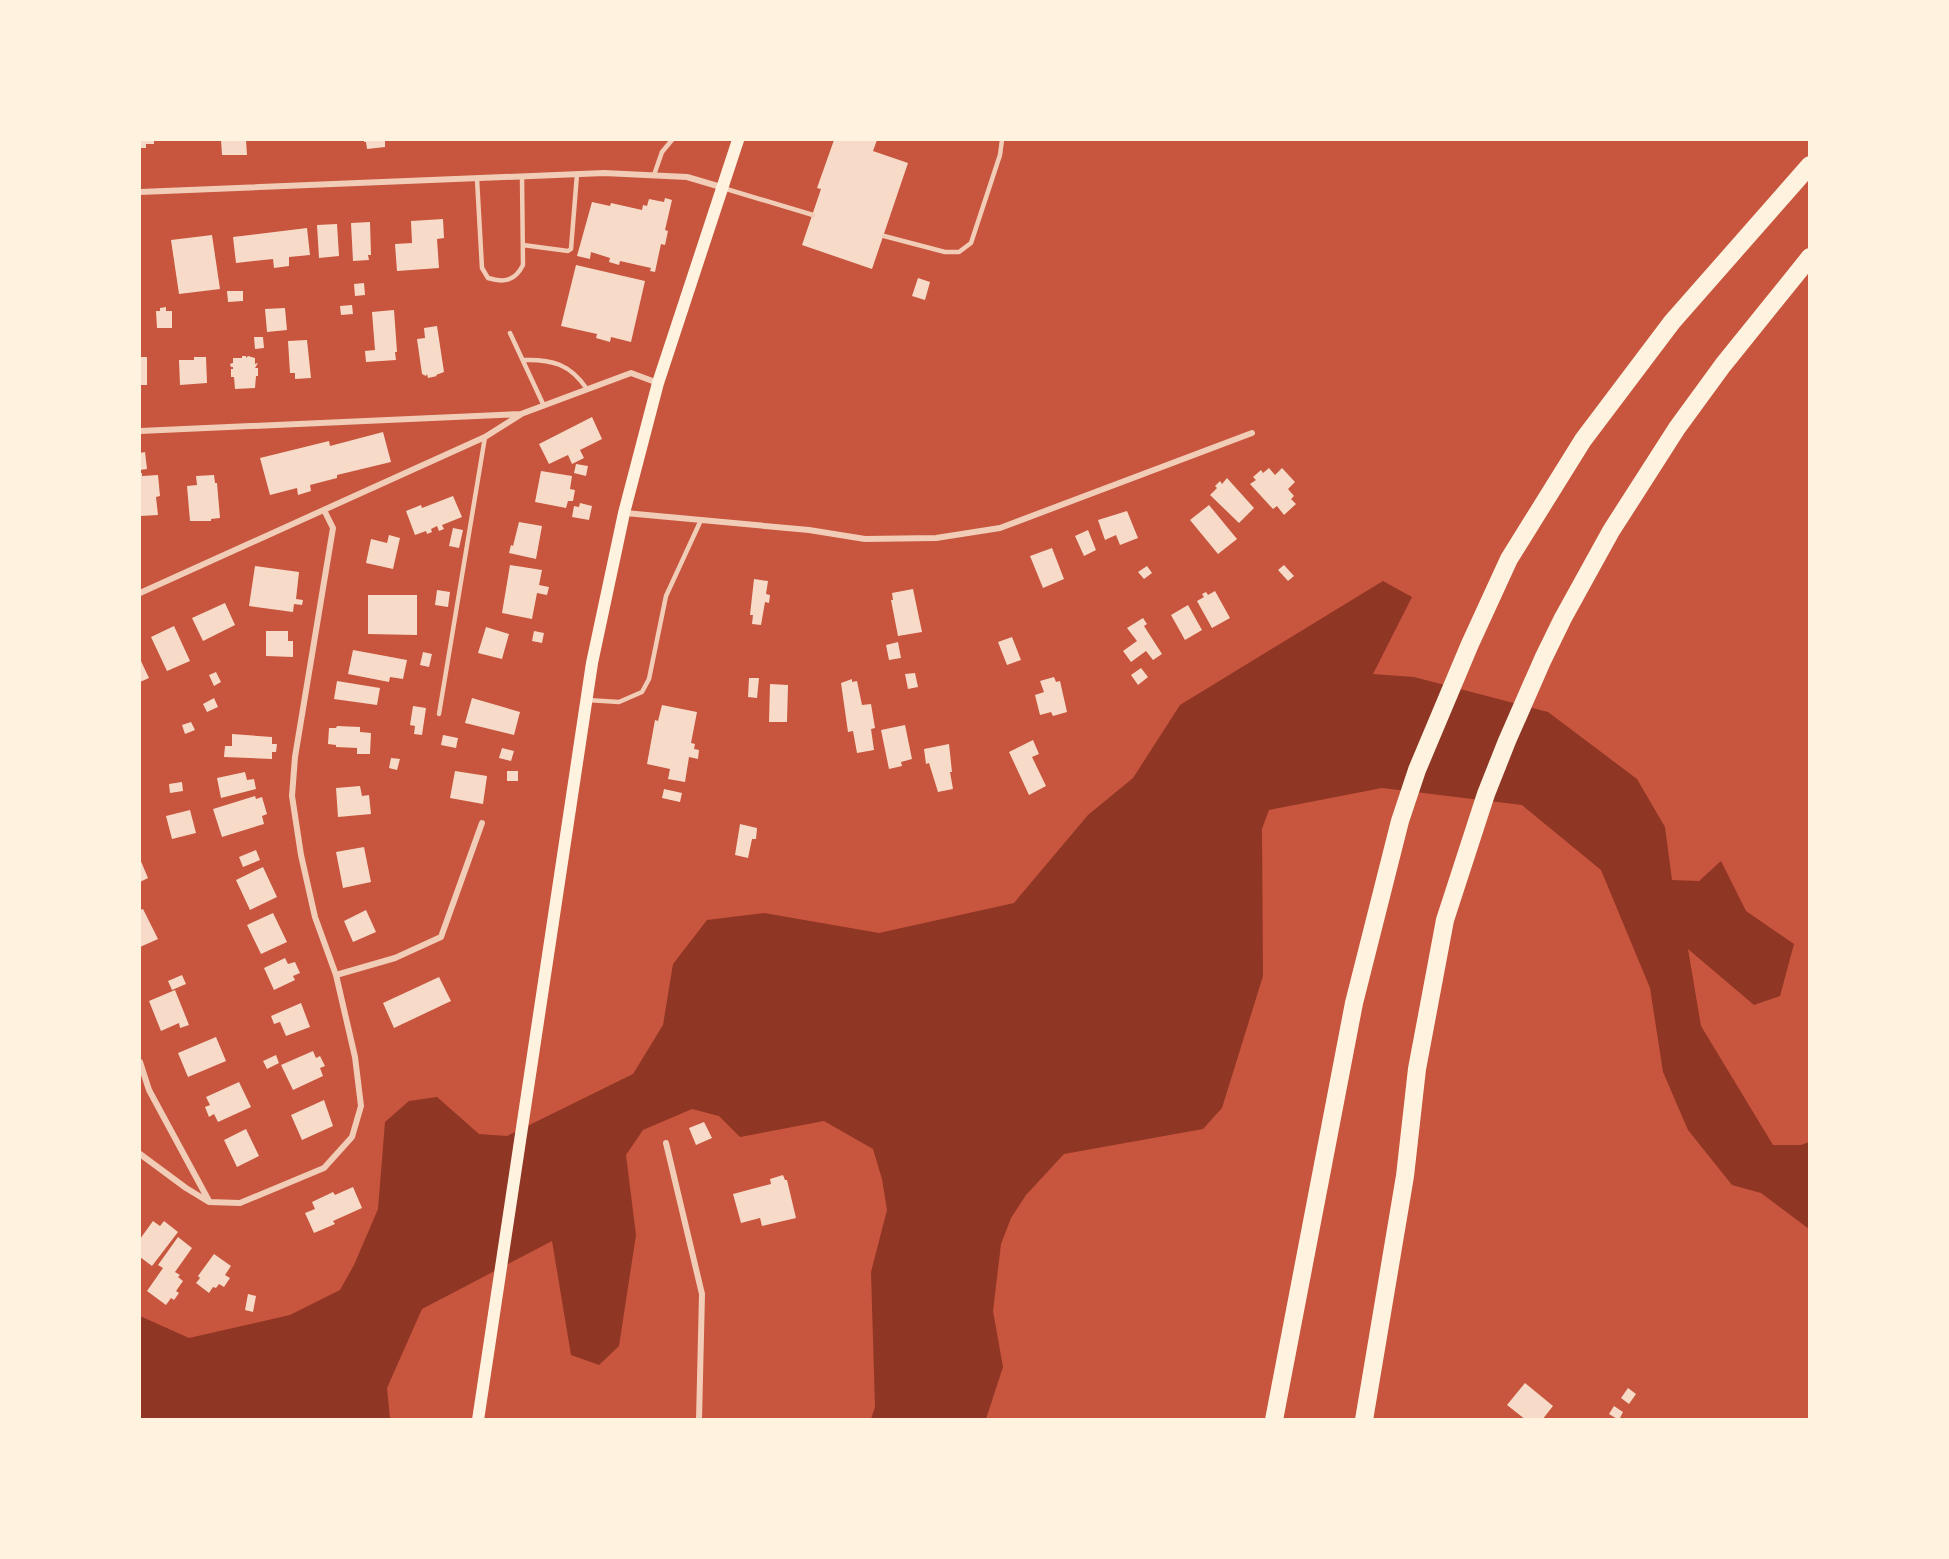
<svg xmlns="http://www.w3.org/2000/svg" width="1949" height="1559" viewBox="0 0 1949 1559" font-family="'Alegreya Sans',sans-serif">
	<rect width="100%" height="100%" fill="#c8553d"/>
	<path fill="#8f3625" d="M1383,581L1412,597L1373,674L1414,677L1548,712L1637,779L1665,827L1672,880L1699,881L1721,861L1746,911L1794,944L1780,996L1754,1005L1688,949L1701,1026L1773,1145H1801L1809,1142V1229L1761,1193L1732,1185L1688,1130L1663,1072L1650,988L1601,870L1522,805L1382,788L1269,810L1262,829L1263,976L1222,1108L1203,1129L1064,1154L1026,1195L1011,1218L1001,1244L993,1311L1003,1367L986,1419H871L875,1407L871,1272L887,1210L882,1179L873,1149L824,1121L740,1137L719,1116L692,1109L643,1130L626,1155L636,1235L619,1346L599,1365L571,1355L552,1241L422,1309L387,1388L390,1419H140V1316L189,1338L290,1315L340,1290L354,1265L378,1209L385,1122L409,1101L437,1097L479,1134L507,1136L633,1074L663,1025L673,964L707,920L764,913L879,933L1014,903L1088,815L1133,778L1180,705Z"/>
	<path fill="#f7dbc8" d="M140,140H154V144H146V148H140Z
		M221,140H246L247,155H222Z
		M364,140H385V147L367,149L366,142H364Z
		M834,140H877L873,151L908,163L872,269L802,245L821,189L817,188Z
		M665,198L672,200L665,230L668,231L665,245L661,244L655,272L650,271L651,268L620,261L619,265L609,262L610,258L591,252L590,259L577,256L592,202L610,206L611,203L642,210L643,205L647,206L649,199L664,202Z
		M443,219L444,238L437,239L439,268L397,271L395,244L412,243L411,221Z
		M370,222L371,255H368L369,260L353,261L351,223Z
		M337,224L339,256L319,258L317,225Z
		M307,228L310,255L289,257V266L274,268L273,259L236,263L233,237Z
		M212,235L220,289L179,294L171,240Z
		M576,265L645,281L631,342L611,337L610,342L596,338L597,334L561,326Z
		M918,278L930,282L925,300L912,296Z
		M364,283L365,295L355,296L354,284Z
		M227,291H243V301L228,302Z
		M352,305L353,314L341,315L340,306Z
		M166,307V311H172V328H157L156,311H160V308Z
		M285,308L287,330L267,332L265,309Z
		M394,310L397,352H395L396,360L366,362L365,351L375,350L372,312Z
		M437,326L444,372L436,375L437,376L428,378L427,374L426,376L422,374L417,339L425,338L424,328Z
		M254,337H263L264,348L255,349Z
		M307,340L311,378L295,379V373H290L288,341Z
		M242,356H246V358L248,356L255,358V364L258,363L255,368H258V376H256L255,388L235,389L234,377H231V369H233V367H231L230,364L233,363V358H242Z
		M140,357H147V385H140Z
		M194,357H206L207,383L180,385L179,360H194Z
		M592,417L602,439L580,450L584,458L572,464L568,455L549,464L539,444Z
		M383,432L391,462L337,475V478L310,485L311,491L298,495L297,488L270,495L260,458L329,441L330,446Z
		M145,452L147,469L140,470V453Z
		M576,464L588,466L586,476L574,473Z
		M1269,468L1275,475L1282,468L1295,482L1288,489L1294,496L1291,499L1296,504L1284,515L1277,506L1273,509L1250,484L1256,480L1253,477L1261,470L1263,473Z
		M541,471L572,476L570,489L575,490L573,501H568L566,508L535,502Z
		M140,473H142V476L158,475L160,496L156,497L158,515L140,516Z
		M214,475L215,483H217L220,518L211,519V521H190L187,486L197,485L196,476Z
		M1227,478L1254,508L1239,523L1210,495L1217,488L1215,486L1220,481L1222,484Z
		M453,496L462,517L442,525L444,529L439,531L437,526L431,529L432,532L427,534L426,531L415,535L406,511L421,505L422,508Z
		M580,503L592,506L589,520L572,517L574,506L579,507Z
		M1209,505L1237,539L1218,554L1190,520Z
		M1127,511L1138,538L1120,545L1116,535L1105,540L1098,520Z
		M519,522L542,526L536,559L509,553L511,545L513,546Z
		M453,528L463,530L459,548L449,546Z
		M1088,530L1096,550L1084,556L1075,536Z
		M389,535L400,538L393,569L366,563L371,539L387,543Z
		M1052,548L1064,579L1043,588L1030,556Z
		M510,565L542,570L539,585L549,587L547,595L537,593L532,619L502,613Z
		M1284,565L1294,576L1288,581L1278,570Z
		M255,566L299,572L296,599L303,600L302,605L294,604L293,612L249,606Z
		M1147,566L1152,573L1144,579L1138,572Z
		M754,579L768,581L766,594L770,595L769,603L765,602L761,625L752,624L753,615H750Z
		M913,589L922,632L898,636L891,600H893L892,593Z
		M437,590L450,592L448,607L435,605Z
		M1215,591L1230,618L1212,628L1197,601L1204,597L1202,594L1206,592L1208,595Z
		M368,595H417V635L368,634Z
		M225,603L235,625L203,641L192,618Z
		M1188,605L1202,630L1185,640L1171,615Z
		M1143,618L1147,624L1144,626L1162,654L1153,660L1146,651L1131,662L1123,651L1137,641L1127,628Z
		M174,626L190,661L167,671L151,637Z
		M486,627L509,634L502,659L478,653Z
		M266,631H288V641H293V657L266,656Z
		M534,631L544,633L542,643L532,641Z
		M1012,637L1021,660L1007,665L998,642Z
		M898,642L901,658L889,660L886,645Z
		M353,650L407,660L403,679L390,677L389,682L348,674Z
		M423,652L432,654L429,667L420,665Z
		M140,659L149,678L140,682Z
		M1141,668L1148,677L1138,685L1131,675Z
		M216,672L221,682L214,686L209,675Z
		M915,673L918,687L908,689L905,674Z
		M1054,677L1056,682L1060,681L1067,712L1053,716L1051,712L1040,715L1035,695L1044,692L1040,681Z
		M749,678H759L757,698L748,697Z
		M852,679V682L857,681L862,705L871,704L875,728L871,729L874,750L857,753L853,731L848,732L841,683Z
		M337,681L380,688L377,705L334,699Z
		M770,684L788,685L787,722H769Z
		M214,698L218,707L207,712L203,704Z
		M472,698L520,712L514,735L465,723Z
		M662,705L697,712L691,743L695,744L694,749L699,750L698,759L689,757L685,782L668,779L670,769L647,764L655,720L658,721Z
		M413,706L426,708L422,735L414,734L415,726L410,725Z
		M191,722L195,730L185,734L182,725Z
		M905,725L912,759L901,762L902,766L889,769L881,730Z
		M337,726L360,727V732L371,733L370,754H357V748L336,747V745L328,744L329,728H336Z
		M232,734L272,737V744H277L276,752H272V759L224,757L225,746H232Z
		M443,735L458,738L456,748L441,745Z
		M1033,740L1039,754L1032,757L1046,786L1029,795L1009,752Z
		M949,744L952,772H950L953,789L938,792L929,763L926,764L924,749Z
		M502,748L514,751L511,761L499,758Z
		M391,758L400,759L397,770L389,768Z
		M455,771L487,776L483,804L450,798Z
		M507,771H518V781H507Z
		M245,772L247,780L254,779L256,789L221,798L217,778Z
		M182,782L183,791L170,793L169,784Z
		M360,786L362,796L369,795L371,814L338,817L336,788Z
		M664,789L682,793L680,802L662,798Z
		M255,796L256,799L262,797L267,814L262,816L264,824L222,837L213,809Z
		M190,810L196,833L172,839L166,816Z
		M740,824L757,828L756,839H752L748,858L735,855Z
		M364,847L371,882L343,888L336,852Z
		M256,850L260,860L243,867L239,857Z
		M140,859L148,878L140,882Z
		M263,867L277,897L250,910L236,880Z
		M143,909L158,939L140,947V910Z
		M366,910L376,932L353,942L344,921Z
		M273,913L287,942L261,954L247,925Z
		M285,958L288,964L295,962L300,973L293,976L295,980L274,990L264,968Z
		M182,975L186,984L172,990L168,981Z
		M439,977L451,1001L394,1028L383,1003Z
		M175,990L189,1025L180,1028L179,1023L161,1031L149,1001Z
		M301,1003L310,1027L286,1036L280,1022L274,1024L271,1016Z
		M216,1037L226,1061L188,1077L178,1053Z
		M313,1051L316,1058L320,1056L325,1066L320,1068L323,1076L293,1090L281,1065Z
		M276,1055L279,1063L267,1069L263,1061Z
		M239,1082L251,1107L218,1122L214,1114L209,1117L205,1107L210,1105L206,1097Z
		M324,1100L333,1126L302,1140L291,1115Z
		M704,1122L712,1138L696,1145L689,1128Z
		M246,1129L259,1156L237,1167L224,1140Z
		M783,1175L785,1180H787L796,1218L762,1226L760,1218L741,1223L733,1194L771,1184L770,1179Z
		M353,1187L362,1208L333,1221L335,1224L314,1233L305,1213L315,1209L312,1202L333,1192L335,1195Z
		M153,1221L160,1226L164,1221L178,1232L152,1266L140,1257V1239Z
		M178,1237L192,1248L175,1272L180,1275L178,1277L183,1281L176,1291L179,1293L174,1300L171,1298L166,1305L147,1291L163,1268L158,1265Z
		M214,1254L231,1266L225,1275L230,1278L224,1287L219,1284L216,1288L213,1287L209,1293L196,1283L200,1278L198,1276Z
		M248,1294L256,1296L253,1312L245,1310Z
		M1525,1383L1553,1406L1542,1420H1526L1507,1405Z
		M1628,1388L1636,1394L1629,1404L1621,1398Z
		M1614,1406L1623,1412L1619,1420L1609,1414Z"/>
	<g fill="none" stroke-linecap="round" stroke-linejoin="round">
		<path stroke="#f1ccb7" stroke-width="4.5" d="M654,175L662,152L672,140
			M477,179L482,268L488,278C504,283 515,281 523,265L522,177
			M723,188L813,215
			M884,236L945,252H959L971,243L1000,155L1002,140
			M523,245L568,251L571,249L577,174
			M510,333L544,406
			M523,360C552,359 570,364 587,389
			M587,700L619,702L642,692L649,679L666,596L701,520
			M439,714L485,437"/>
		<path stroke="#f1ccb7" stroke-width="6" d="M140,192L604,173L687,177L721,187
			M140,431L521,414L631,373L658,383
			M625,513L809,530L865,539L936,538L1000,528L1252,433
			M140,593L485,437L520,415
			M336,975L395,958L441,937L482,823
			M140,1062L149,1090L209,1201
			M666,1143L702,1294L699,1420
			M140,1154L186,1188L209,1202L240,1203L324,1168L352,1137L361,1106L355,1057L336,975L315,917L301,855L292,796L295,757L333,528L324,510"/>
		<path stroke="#fff3e0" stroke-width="12" d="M478,1420L592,663L624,513L658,383L738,140"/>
		<path stroke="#fff3e0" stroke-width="18" d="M1274,1420L1354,1003L1400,821L1417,770L1470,644L1509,559L1583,440L1672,322L1810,165
			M1364,1420L1405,1176L1417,1069L1445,920L1486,794L1507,741L1543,659L1563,618L1611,531L1677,428L1723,365L1810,257"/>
	</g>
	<rect width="1949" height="1559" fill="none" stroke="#fff3e0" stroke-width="282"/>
</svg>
